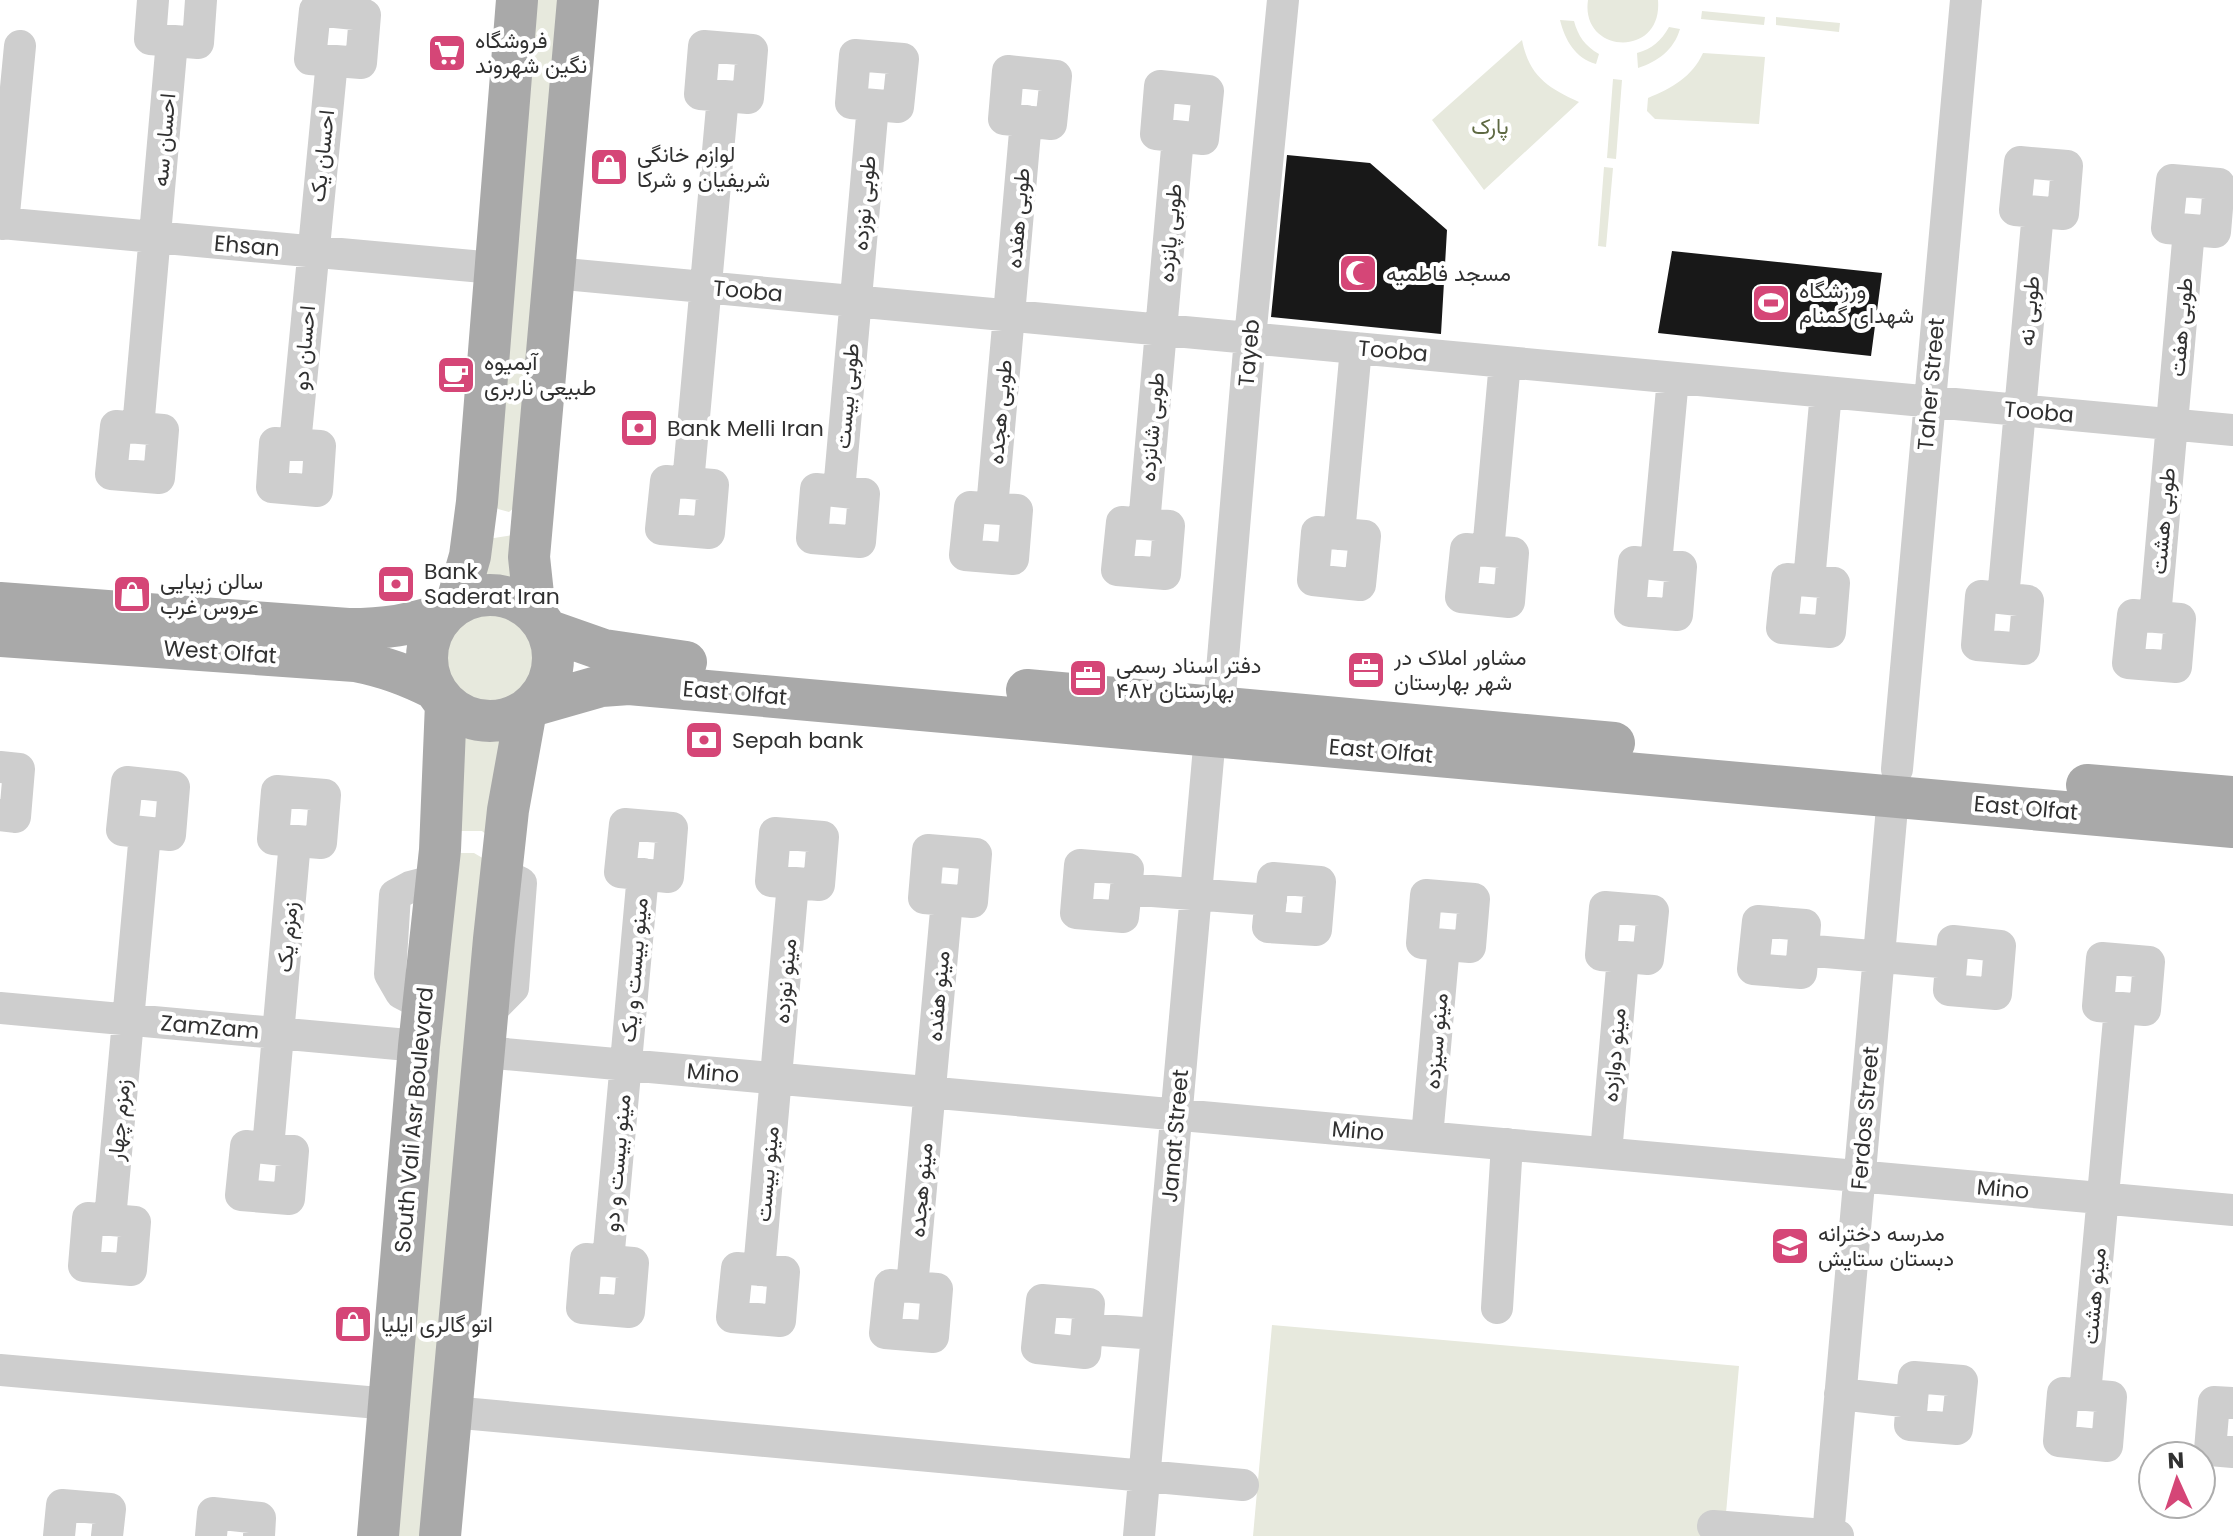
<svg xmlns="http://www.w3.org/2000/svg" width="2233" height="1536" viewBox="0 0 2233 1536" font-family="Poppins,Vazirmatn,sans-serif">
	<rect width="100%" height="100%" fill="#fff"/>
	<path fill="#e7e9dd" d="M532,0H566L520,503L509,512L498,509L489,499Z
		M1588,0H1658C1663,59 1580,54 1588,0Z
		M1702,11L1765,17L1764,25L1701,19Z
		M1776,17L1840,23L1839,32L1776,25Z
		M1560,20L1574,21C1578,36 1585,46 1599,54L1596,64C1575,58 1565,40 1560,20Z
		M1669,27L1680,29C1674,50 1657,62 1638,68L1637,53C1652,49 1661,41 1669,27Z
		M1522,40C1529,76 1548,88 1579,102L1484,190L1432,120Z
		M1703,53L1765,57L1759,124L1655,119L1647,111L1648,98C1672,88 1692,77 1703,53Z
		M1613,79L1622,80L1616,159L1607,158Z
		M1604,167L1613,168L1606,247L1598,246Z
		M483,532L494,538L519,534V588C502,581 491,581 473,584Z
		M439 659a51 51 0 1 1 102 0a51 51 0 1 1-102 0Z
		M460,722C477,731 490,733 507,725L493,840L482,831H461Z
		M460,853H474L491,863L428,1536H388Z
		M1272,1325L1739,1366L1724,1536H1253Z"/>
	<path fill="#181818" d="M1287,155L1370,163L1447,230L1441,334L1271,317Z
		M1672,251L1882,273L1871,356L1658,333Z"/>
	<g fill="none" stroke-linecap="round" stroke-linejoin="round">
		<path stroke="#cecece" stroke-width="32" d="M153,0L150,39L198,43L201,0
			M315,10L365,15L361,63L310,59Z
			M704,46L752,50L748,98L700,94Z
			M855,55L903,59L898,107L851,103Z
			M1008,71L1056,76L1051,124L1004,119Z
			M1160,86L1208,91L1203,139L1156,134Z
			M2020,162L2067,166L2063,214L2015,210Z
			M2172,180L2219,184L2215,232L2167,228Z
			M0,223L494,268
			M3,224L20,46
			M554,273L2233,430
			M116,426L163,430L159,478L111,474Z
			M138,428L172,41
			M275,443L320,446L317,491L272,487Z
			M295,444L332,61
			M666,481L713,485L709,533L661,529Z
			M688,483L723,96
			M816,489L864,494L860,542L812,538Z
			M839,491L873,105
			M970,507L1017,510L1013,559L965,555Z
			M992,508L1026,121
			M1122,522L1169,526L1165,574L1117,570Z
			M1144,524L1178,137
			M1317,532L1365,536L1360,585L1313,580Z
			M1339,534L1356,348
			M1466,549L1513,553L1509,602L1461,597Z
			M1488,551L1505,362
			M1634,562L1681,567L1677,615L1630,611Z
			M1656,564L1673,378
			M1787,579L1834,583L1830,632L1782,628Z
			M1809,581L1826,392
			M1981,596L2028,601L2024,649L1977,645Z
			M2003,598L2038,212
			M2133,615L2180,619L2176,667L2128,663Z
			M2155,617L2189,230
			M1219,706L1250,338L1283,0
			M0,767L19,769L15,817L0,815
			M1897,769L1966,0
			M127,782L174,787L170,835L122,830Z
			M277,791L325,795L321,843L273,839Z
			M625,824L672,828L668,877L620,872Z
			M775,833L823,837L819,885L771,881Z
			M928,850L976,854L972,902L924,898Z
			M1080,865L1128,869L1123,917L1076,913Z
			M1273,878L1320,882L1316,930L1268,927Z
			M1126,889L1271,900
			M1426,895L1474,899L1470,947L1422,943Z
			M1605,907L1653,911L1648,959L1601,955Z
			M1758,921L1805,925L1801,973L1753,969Z
			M1953,941L2000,946L1996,994L1949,990Z
			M1803,950L1951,963
			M2102,958L2149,962L2145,1010L2098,1006Z
			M424,1005L401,993L390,974L395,895L410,887L437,880
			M0,1008L419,1046
			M486,1015L513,988L521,883L501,873
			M483,1052L2233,1210
			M1427,1137L1444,945
			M246,1146L293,1151L289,1199L241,1195Z
			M268,1148L295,841
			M1606,1153L1623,957
			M88,1218L135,1222L131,1270L84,1266Z
			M110,1219L145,833
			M586,1259L633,1263L629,1312L582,1308Z
			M608,1261L643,874
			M737,1268L784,1272L780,1321L732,1317Z
			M759,1270L793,883
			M890,1285L937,1289L933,1337L885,1333Z
			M912,1287L947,900
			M1042,1300L1089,1304L1085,1353L1037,1348Z
			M1497,1308L1507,1144
			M1087,1329L1157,1334
			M0,1370L390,1404
			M1914,1377L1962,1381L1957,1429L1910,1425Z
			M2063,1393L2111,1397L2107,1446L2059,1441Z
			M1840,1394L1912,1402
			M2085,1394L2120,1008
			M2233,1403L2214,1402L2210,1450L2233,1452
			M451,1412L1243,1485
			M1713,1526L1838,1536
			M59,1536L62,1505L110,1509L107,1536
			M211,1536L213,1513L260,1518L259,1536
			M1139,1536L1210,736
			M1828,1536L1893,796"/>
		<path stroke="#a9a9a9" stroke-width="42" d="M427 658a63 63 0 1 1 126 0a63 63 0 1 1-126 0Z
			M0,603L348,629C387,629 408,625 445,614
			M456,605L470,556L477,502L517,0
			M535,613L529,557L578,0
			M547,630L604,650L686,662
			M0,636L355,661C385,667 407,675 435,689
			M1027,690L1614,743
			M531,706L601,686L629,684L2233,827
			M2087,785L2233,797
			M378,1536L419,1046L440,850L446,703
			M440,1536L494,939L508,810L526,710"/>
	</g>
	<defs>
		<symbol id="supermarket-square" viewBox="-11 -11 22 22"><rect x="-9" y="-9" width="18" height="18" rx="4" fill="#d54677" stroke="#fff"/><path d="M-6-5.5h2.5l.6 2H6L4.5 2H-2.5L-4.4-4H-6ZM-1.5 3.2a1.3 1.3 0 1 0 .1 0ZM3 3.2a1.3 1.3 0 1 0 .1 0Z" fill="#fff"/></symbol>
		<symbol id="shop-square" viewBox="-11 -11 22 22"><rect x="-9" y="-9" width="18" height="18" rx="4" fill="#d54677" stroke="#fff"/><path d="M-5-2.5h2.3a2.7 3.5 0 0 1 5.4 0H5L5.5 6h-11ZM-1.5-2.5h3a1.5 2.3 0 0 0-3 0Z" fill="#fff"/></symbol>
		<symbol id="mosque-square" viewBox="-11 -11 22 22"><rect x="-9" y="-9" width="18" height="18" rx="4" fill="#d54677" stroke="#fff"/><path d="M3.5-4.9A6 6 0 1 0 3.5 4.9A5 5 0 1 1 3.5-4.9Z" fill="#fff"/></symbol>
		<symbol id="stadium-square" viewBox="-11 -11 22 22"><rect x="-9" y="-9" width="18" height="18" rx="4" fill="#d54677" stroke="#fff"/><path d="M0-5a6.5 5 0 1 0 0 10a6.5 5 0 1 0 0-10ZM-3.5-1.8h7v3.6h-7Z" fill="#fff"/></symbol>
		<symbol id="cafe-square" viewBox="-11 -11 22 22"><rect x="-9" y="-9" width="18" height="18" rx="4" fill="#d54677" stroke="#fff"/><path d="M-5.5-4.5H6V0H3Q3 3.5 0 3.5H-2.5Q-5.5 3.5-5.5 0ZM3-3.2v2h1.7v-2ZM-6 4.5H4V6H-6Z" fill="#fff"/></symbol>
		<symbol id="bank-square" viewBox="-11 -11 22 22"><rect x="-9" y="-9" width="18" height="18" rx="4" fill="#d54677" stroke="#fff"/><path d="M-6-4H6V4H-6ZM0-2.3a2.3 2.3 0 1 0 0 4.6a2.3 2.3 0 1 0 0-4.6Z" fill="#fff"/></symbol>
		<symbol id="office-square" viewBox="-11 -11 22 22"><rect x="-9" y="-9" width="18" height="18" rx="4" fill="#d54677" stroke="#fff"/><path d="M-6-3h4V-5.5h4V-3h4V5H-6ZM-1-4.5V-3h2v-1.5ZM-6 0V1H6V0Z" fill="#fff"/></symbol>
		<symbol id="school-square" viewBox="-11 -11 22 22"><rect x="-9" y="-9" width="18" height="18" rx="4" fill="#d54677" stroke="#fff"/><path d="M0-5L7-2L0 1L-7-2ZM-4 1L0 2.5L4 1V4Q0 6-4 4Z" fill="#fff"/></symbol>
	</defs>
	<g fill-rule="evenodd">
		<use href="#supermarket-square" x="425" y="31" width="44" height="44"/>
		<use href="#shop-square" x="587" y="145" width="44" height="44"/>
		<use href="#mosque-square" x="1336" y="251" width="44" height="44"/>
		<use href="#stadium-square" x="1749" y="281" width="44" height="44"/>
		<use href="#cafe-square" x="434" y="353" width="44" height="44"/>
		<use href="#bank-square" x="617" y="406" width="44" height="44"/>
		<use href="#bank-square" x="374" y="562" width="44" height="44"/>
		<use href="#shop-square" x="110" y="572" width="44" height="44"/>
		<use href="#office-square" x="1344" y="648" width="44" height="44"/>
		<use href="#office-square" x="1066" y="656" width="44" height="44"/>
		<use href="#bank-square" x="682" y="718" width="44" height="44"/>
		<use href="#school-square" x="1768" y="1224" width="44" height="44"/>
		<use href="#shop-square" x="331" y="1302" width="44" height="44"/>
	</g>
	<g text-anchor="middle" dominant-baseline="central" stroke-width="8" stroke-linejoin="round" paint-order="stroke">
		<g font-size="22" fill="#313131" stroke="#fff" text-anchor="start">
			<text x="475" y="40">فروشگاه<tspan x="475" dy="25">نگین شهروند</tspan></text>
			<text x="637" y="154">لوازم خانگی<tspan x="637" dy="25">شریفیان و شرکا</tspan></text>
			<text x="1386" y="273">مسجد فاطمیه</text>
			<text x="1799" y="290">ورزشگاه<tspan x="1799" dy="25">شهدای گمنام</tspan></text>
			<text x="484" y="362">آبمیوه<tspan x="484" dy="25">طبیعی ناربری</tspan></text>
			<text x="667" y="428">Bank Melli Iran</text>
			<text x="424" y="571">Bank<tspan x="424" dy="25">Saderat Iran</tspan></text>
			<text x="160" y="581">سالن زیبایی<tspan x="160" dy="25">عروس غرب</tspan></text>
			<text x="1394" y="657">مشاور املاک در<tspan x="1394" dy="25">شهر بهارستان</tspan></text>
			<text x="1116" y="665">دفتر اسناد رسمی<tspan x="1116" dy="25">۴۸۲ بهارستان</tspan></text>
			<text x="732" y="740">Sepah bank</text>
			<text x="1818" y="1233">مدرسه دخترانه<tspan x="1818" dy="25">دبستان ستایش</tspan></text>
			<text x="381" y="1324">اتو گالری ایلیا</text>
		</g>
		<g font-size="22" fill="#5e6942" stroke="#fff">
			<text x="1490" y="126">پارک</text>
		</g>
		<g font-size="22" fill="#313131" stroke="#fff">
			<text transform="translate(164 140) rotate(-85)">احسان سه</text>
			<text transform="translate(322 156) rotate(-84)">احسان یک</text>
			<text transform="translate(864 203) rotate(-85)">طوبی نوزده</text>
			<text transform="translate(1018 218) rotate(-85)">طوبی هفده</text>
			<text transform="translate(1170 233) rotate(-85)">طوبی پانزده</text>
			<text transform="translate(247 246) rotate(5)">Ehsan</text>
			<text transform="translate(748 291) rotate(5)">Tooba</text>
			<text transform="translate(2029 311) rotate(-85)">طوبی نه</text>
			<text transform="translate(2181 327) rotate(-85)">طوبی هفت</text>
			<text transform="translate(304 348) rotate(-85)">احسان دو</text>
			<text transform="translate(1393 351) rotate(5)">Tooba</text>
			<text transform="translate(1249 353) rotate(-85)">Tayeb</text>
			<text transform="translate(1931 384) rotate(-85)">Taher Street</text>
			<text transform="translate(847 396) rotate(-85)">طوبی بیست</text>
			<text transform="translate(1000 412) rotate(-85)">طوبی هجده</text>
			<text transform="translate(2039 412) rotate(5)">Tooba</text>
			<text transform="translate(1152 427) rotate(-85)">طوبی شانزده</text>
			<text transform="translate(2163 521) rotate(-85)">طوبی هشت</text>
			<text transform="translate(220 652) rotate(4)">West Olfat</text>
			<text transform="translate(735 693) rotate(5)">East Olfat</text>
			<text transform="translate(1381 751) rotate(5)">East Olfat</text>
			<text transform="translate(2026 808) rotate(5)">East Olfat</text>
			<text transform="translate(287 937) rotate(-85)">زمزم یک</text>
			<text transform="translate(634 970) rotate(-85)">مینو بیست و یک</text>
			<text transform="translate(785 981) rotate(-85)">مینو نوزده</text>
			<text transform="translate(938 996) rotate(-85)">مینو هفده</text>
			<text transform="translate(210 1027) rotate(5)">ZamZam</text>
			<text transform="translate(1436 1041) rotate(-85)">مینو سیزده</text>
			<text transform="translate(1614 1055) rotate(-85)">مینو دوازده</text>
			<text transform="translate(713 1073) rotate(5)">Mino</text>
			<text transform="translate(1865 1118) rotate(-85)">Ferdos Street</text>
			<text transform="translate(119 1120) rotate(-85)">زمزم چهار</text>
			<text transform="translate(414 1120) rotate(-85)">South Vali Asr Boulevard</text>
			<text transform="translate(1358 1131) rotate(5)">Mino</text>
			<text transform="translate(1175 1136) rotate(-85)">Janat Street</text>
			<text transform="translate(617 1163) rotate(-85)">مینو بیست و دو</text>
			<text transform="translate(767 1174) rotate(-85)">مینو بیست</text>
			<text transform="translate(2003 1189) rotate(5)">Mino</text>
			<text transform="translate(921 1190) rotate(-85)">مینو هجده</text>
			<text transform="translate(2094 1296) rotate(-85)">مینو هشت</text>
		</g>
	</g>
	<g transform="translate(2177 1480) rotate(357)"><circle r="38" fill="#ffffff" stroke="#adadad" stroke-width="2"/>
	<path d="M0-6L14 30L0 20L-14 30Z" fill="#d54677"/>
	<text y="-12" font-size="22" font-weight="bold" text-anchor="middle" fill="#313131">N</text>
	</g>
</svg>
